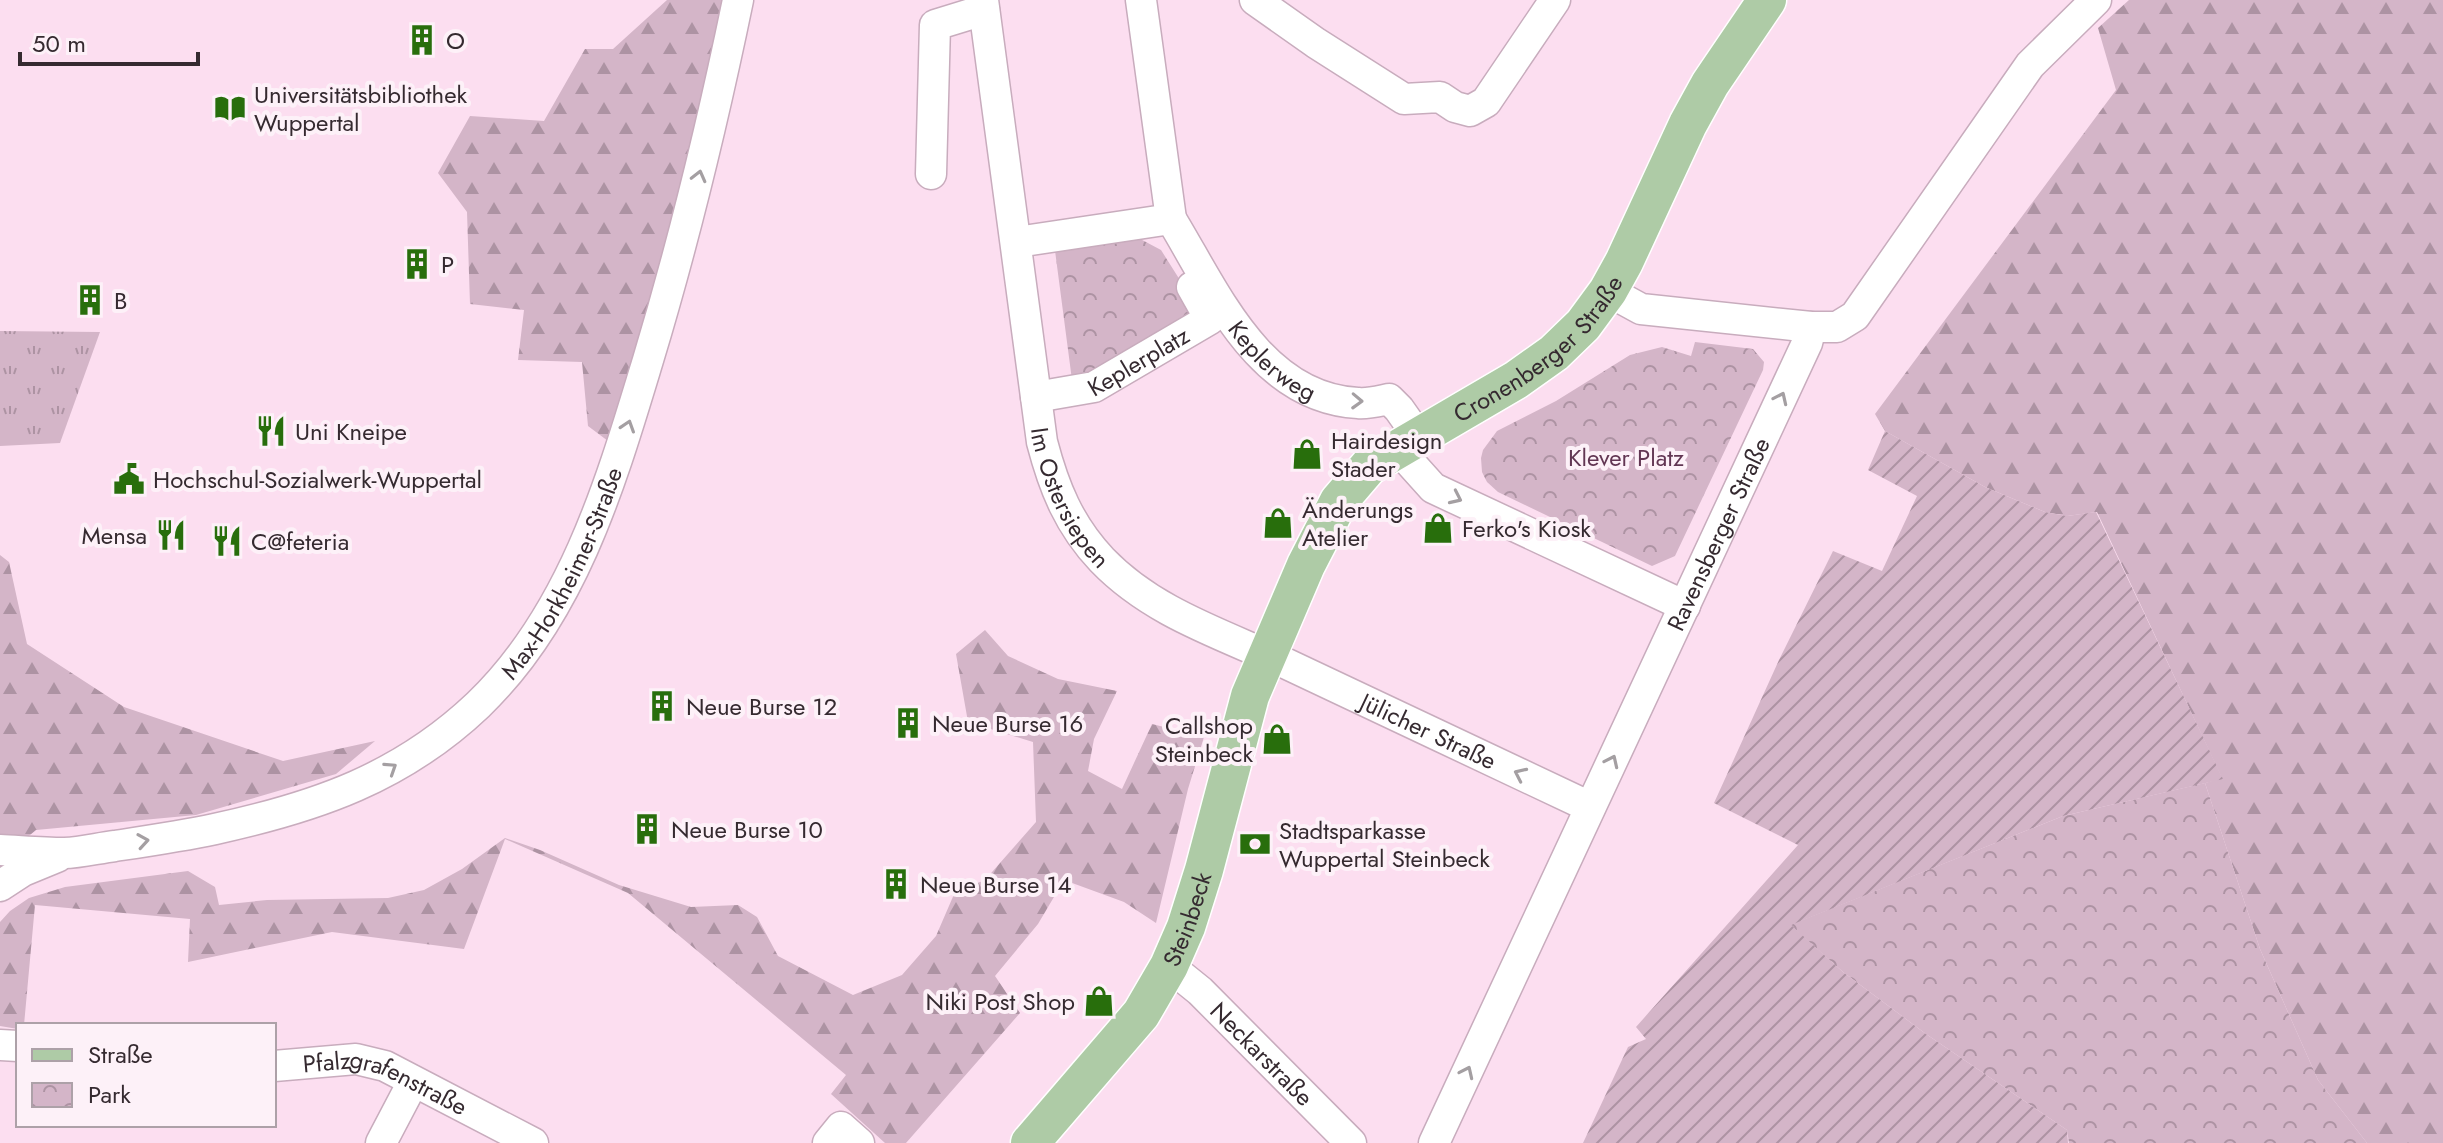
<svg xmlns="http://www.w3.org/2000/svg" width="2443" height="1143" viewBox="0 0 2443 1143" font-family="Jost,sans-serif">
	<defs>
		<pattern id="grass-tufts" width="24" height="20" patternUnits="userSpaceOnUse" patternTransform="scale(2)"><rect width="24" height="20" fill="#d4b5c8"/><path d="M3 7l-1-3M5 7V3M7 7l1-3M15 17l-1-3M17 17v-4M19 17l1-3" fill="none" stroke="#ad93a3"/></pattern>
		<pattern id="forest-firs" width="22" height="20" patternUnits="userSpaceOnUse" patternTransform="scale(2)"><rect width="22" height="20" fill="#d4b5c8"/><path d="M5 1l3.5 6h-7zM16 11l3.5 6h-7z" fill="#ad93a3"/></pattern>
		<pattern id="park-crowns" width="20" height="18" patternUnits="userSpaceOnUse" patternTransform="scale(2)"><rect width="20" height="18" fill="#d4b5c8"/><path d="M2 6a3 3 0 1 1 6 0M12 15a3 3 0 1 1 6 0" fill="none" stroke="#ad93a3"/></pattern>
		<pattern id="garden-furrows" width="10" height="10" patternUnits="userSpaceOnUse" patternTransform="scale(2)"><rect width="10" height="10" fill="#d4b5c8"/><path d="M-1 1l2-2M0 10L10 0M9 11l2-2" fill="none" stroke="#ad93a3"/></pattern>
	</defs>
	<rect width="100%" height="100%" fill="#fcdef0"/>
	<path fill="url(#grass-tufts)" d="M0,331L100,332L60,443L0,446Z"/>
	<path fill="url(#forest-firs)" d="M667,0H726L702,126L612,444L588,426L582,362L518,360L524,310L470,304L467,212L438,173L470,116L544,121L585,49H613Z
		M2129,0H2443V1143H2367L2318,1080L2260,949L2205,783L2222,778L2097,512L2067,516L2045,512L1985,487L1885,431L1875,414L2116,90L2098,28Z
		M0,555L9,562L27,644L124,707L283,761L375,741L336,774L196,815L36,830L0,860Z
		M985,630L1008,656L1058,679L1117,691L1094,739L1088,771L1122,789L1152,724L1204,737L1188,789L1156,923L1124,902L1064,880L1038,924L995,976L1020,1013L906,1143H885L831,1094L846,1075L628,893L505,839L464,949L332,932L188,962L190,919L35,905L24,1025H18V1029L0,1026V922L10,911L29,898L65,887L188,871L215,887L219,905L267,900L388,898L424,890L462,869L505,838L540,850L619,885L691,907L738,905L757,917L778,956L853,995L902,975L936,936L955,892L985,880L1036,822L1033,742L968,722L956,654Z"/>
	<path fill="url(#park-crowns)" d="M1129,233L1161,250L1190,296L1193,316L1109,370L1072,380L1054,243Z
		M1695,342L1753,349L1764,362L1763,370L1675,556L1652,566L1498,492L1487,482L1482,472L1481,458L1483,450L1497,431L1556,401L1630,355L1662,347L1691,356Z
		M2205,783L2260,949L2318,1080L2367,1143H2069L2067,1130L1926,1034L1843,972L1790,925L2063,816Z"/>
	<path fill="url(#garden-furrows)" d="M1885,431L1985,487L2045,512L2067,516L2096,512L2223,779L2063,816L1791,925L1843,972L1926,1034L2067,1130L2068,1143H1583L1628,1047L1646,1039L1636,1027L1798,845L1714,803L1779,660L1833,551L1882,571L1917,496L1868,470Z"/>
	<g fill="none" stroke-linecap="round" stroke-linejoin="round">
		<defs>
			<g id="minor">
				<path id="s1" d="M983,0L1042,442C1054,488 1069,525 1102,560C1153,613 1222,634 1287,664C1388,712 1489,759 1590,807"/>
				<path d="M1255,0L1316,43L1404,99L1440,97L1455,107L1470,111L1486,102L1555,0"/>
				<path d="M931,174L935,25L984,10"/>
				<path id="s2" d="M1171,219C1215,291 1259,398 1358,403C1368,404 1379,401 1389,399L1399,409L1418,436"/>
				<path d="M1017,242L1171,219L1141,0"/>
				<path d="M1608,291L1641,309L1811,327H1837L1855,316L2030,65L2096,0"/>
				<path id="s3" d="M1036,397L1094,387L1210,319L1192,287"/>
				<path d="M1397,448L1433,488L1685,606"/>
				<path id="s4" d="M0,850C21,851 43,853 64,853C81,853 98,848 115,846C148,841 182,836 215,829C316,807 401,778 478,705C573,614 611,482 648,360C684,241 713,121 738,0"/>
				<path d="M0,886L23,871L57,857"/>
				<path id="s5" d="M1169,966L1200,991L1351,1143"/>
				<path d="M0,1045L18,1046"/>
				<path id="s6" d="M274,1066L356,1059L385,1066L533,1143"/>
				<path d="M381,1143L413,1082"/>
				<path d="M828,1143L841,1127L859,1143"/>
				<path id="s7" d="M1434,1143L1807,343L1811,327"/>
			</g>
			<g id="major">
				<path id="s8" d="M1030,1143L1141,1014L1169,966L1186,927L1204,870L1250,696L1306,565L1339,501L1369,466L1516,380L1554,353L1583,325L1608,291L1624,262L1688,124L1710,84L1767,0"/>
			</g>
		</defs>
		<use href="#minor" stroke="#c8acbd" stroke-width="33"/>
		<use href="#major" stroke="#fff" stroke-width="41"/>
		<use href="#minor" stroke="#fff" stroke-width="30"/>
		<use href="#major" stroke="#aecba6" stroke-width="38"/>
	</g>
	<defs><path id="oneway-chevron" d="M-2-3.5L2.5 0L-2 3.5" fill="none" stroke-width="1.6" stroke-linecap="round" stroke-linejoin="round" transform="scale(2)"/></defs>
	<g stroke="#a49fa2">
		<use href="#oneway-chevron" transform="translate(699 176) rotate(-76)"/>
		<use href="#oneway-chevron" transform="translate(1781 398) rotate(-65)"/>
		<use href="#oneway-chevron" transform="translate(1357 401) rotate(2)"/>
		<use href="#oneway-chevron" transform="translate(628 426) rotate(-72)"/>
		<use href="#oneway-chevron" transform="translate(1456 498) rotate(25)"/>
		<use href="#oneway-chevron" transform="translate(1612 761) rotate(-65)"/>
		<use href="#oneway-chevron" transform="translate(391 768) rotate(-33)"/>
		<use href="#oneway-chevron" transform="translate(1520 774) rotate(-155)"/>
		<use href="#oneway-chevron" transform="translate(143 841) rotate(-9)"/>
		<use href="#oneway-chevron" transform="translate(1467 1072) rotate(-65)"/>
	</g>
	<defs>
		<symbol id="building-bare" viewBox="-9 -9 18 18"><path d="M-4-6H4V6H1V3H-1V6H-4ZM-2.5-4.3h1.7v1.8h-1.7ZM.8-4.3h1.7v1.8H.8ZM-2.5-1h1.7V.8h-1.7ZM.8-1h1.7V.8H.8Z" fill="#286e0c" stroke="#fdf1f8" stroke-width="2.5" paint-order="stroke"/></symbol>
		<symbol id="library-bare" viewBox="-9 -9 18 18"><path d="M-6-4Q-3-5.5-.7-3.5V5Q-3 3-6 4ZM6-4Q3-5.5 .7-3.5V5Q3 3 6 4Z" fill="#286e0c" stroke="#fdf1f8" stroke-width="2.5" paint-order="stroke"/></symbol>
		<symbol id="restaurant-bare" viewBox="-9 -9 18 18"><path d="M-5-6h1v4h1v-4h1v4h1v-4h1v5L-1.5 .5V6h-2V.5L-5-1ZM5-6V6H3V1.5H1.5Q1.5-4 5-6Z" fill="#286e0c" stroke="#fdf1f8" stroke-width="2.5" paint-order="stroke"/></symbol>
		<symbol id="shop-bare" viewBox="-9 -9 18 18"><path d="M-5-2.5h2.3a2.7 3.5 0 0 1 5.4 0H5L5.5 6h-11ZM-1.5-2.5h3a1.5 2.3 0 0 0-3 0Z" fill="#286e0c" stroke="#fdf1f8" stroke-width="2.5" paint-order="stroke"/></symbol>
		<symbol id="civic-bare" viewBox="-9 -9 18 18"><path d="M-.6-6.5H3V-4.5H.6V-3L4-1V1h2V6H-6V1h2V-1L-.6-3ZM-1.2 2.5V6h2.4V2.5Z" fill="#286e0c" stroke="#fdf1f8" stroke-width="2.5" paint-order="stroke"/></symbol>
		<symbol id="bank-bare" viewBox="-9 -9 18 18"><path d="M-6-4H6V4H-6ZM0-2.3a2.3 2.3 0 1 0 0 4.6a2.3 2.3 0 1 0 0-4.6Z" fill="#286e0c" stroke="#fdf1f8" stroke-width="2.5" paint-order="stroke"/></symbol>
	</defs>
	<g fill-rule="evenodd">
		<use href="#building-bare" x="400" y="18" width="44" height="44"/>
		<use href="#library-bare" x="208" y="86" width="44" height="44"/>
		<use href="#building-bare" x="395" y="242" width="44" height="44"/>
		<use href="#building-bare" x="68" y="278" width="44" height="44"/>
		<use href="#restaurant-bare" x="249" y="409" width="44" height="44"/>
		<use href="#shop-bare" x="1285" y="432" width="44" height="44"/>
		<use href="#civic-bare" x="107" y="457" width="44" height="44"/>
		<use href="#shop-bare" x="1256" y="501" width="44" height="44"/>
		<use href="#shop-bare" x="1416" y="506" width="44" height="44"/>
		<use href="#restaurant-bare" x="149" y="513" width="44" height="44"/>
		<use href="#restaurant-bare" x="205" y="519" width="44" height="44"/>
		<use href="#building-bare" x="640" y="684" width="44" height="44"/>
		<use href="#building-bare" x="886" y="701" width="44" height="44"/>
		<use href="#shop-bare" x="1255" y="717" width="44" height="44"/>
		<use href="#building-bare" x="625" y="807" width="44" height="44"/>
		<use href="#bank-bare" x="1233" y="822" width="44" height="44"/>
		<use href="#building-bare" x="874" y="862" width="44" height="44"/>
		<use href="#shop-bare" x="1077" y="979" width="44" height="44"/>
	</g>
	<g text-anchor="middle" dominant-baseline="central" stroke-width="8" stroke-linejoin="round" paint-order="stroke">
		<g font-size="24" fill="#352a30" stroke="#fdf1f8" text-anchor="start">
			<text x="446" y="40">O</text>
			<text x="254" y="94">Universitätsbibliothek<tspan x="254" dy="28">Wuppertal</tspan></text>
			<text x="441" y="264">P</text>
			<text x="114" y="300">B</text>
			<text x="295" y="431">Uni Kneipe</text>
			<text x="1331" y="440">Hairdesign<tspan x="1331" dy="28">Stader</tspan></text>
			<text x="153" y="479">Hochschul-Sozialwerk-Wuppertal</text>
			<text x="1302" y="509">Änderungs<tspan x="1302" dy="28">Atelier</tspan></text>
			<text x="1462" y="528">Ferko's Kiosk</text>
			<text x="147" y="535" text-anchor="end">Mensa</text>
			<text x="251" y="541">C@feteria</text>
			<text x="686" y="706">Neue Burse 12</text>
			<text x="932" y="723">Neue Burse 16</text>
			<text x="1253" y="725" text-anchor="end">Callshop<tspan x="1253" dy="28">Steinbeck</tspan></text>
			<text x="671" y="829">Neue Burse 10</text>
			<text x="1279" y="830">Stadtsparkasse<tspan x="1279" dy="28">Wuppertal Steinbeck</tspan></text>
			<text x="920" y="884">Neue Burse 14</text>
			<text x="1075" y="1001" text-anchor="end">Niki Post Shop</text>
		</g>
		<g font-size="24" fill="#352a30" stroke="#fdf1f8">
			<text stroke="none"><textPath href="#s8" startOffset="976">Cronenberger Straße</textPath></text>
			<text stroke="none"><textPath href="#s2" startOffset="176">Keplerweg</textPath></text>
			<text stroke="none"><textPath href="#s3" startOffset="110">Keplerplatz</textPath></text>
			<text stroke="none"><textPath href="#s1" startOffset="508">Im Ostersiepen</textPath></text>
			<text stroke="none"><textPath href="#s7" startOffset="672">Ravensberger Straße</textPath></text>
			<text stroke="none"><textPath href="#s4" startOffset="670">Max-Horkheimer-Straße</textPath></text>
			<text stroke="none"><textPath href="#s1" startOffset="950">Jülicher Straße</textPath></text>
			<text stroke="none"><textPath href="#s8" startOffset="276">Steinbeck</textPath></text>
			<text stroke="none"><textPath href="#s5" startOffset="128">Neckarstraße</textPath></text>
			<text stroke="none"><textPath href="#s6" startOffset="116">Pfalzgrafenstraße</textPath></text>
		</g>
		<g font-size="24" fill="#623653" stroke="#fdf1f8">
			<text x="1626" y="457">Klever Platz</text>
		</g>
	</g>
	<rect x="16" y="1023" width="260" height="104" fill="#fdf1f8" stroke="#ada1a8" stroke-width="2"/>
	<rect x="32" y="1049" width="40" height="12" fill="#aecba6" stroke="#ada1a8" stroke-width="2"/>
	<text x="88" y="1063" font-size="24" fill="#352a30">Straße</text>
	<rect x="32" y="1083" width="40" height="24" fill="url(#park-crowns)" stroke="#ada1a8" stroke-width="2"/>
	<text x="88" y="1103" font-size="24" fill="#352a30">Park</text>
	<path d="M20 52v12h178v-12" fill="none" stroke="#352a30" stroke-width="4"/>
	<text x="32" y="52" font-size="24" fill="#352a30" stroke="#fdf1f8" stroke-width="6" paint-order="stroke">50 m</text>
</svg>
